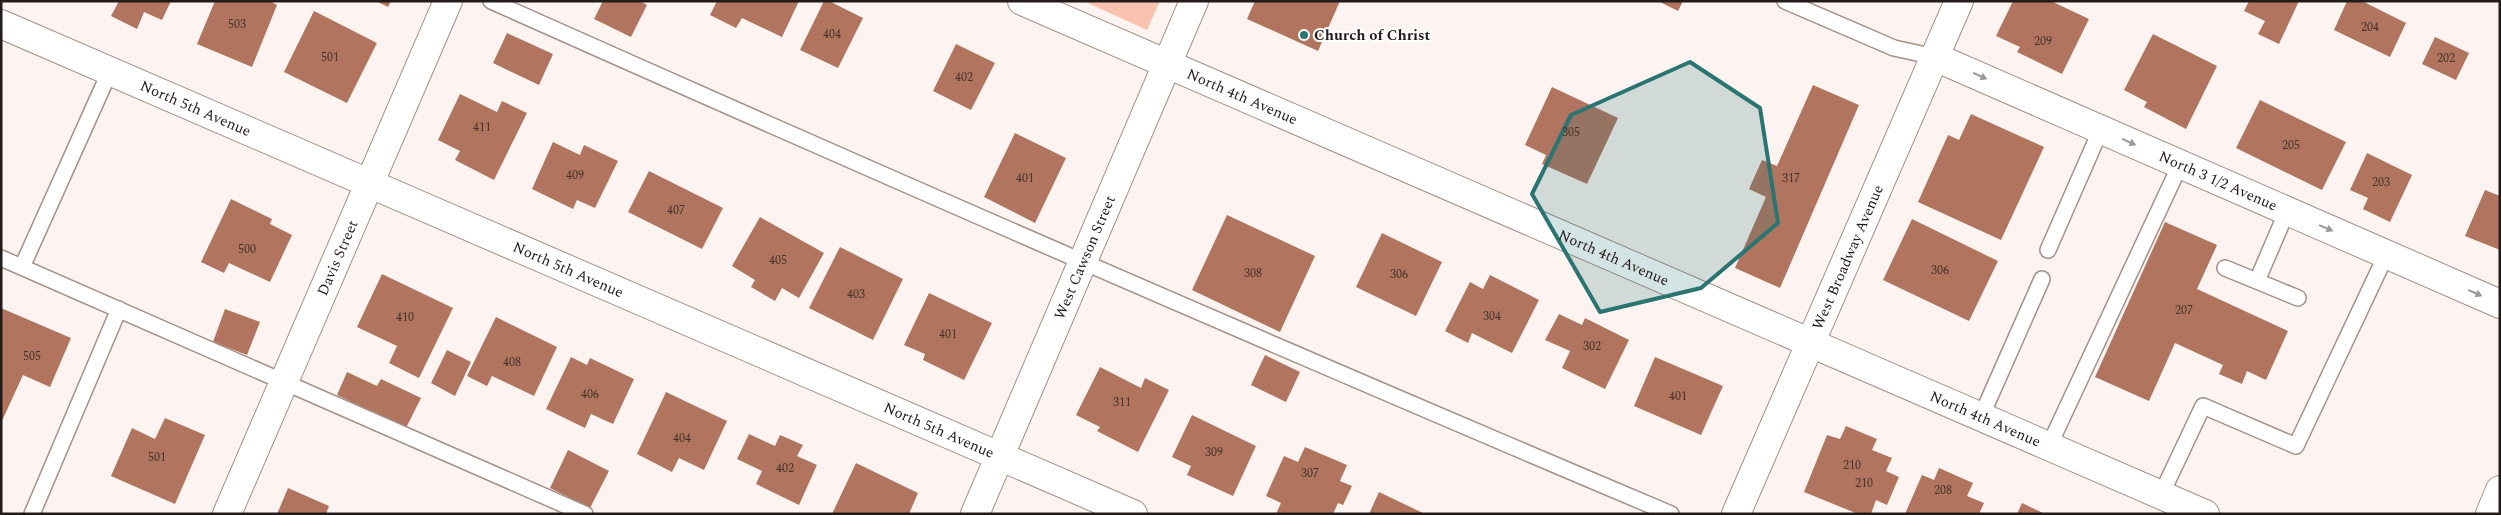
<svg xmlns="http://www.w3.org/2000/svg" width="2501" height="515" viewBox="0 0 2501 515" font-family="Spectral,serif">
	<rect width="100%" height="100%" fill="#fdf4f1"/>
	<path fill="#f9c3af" d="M1083,1H1160L1147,30Z"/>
	<path fill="#b1755f" d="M119,1H171L162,20L144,12L137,29L111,16Z
		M215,1H270L277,5L252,67L197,44Z
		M376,1H391L388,7Z
		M603,1H640L647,5L631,37L594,19Z
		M717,1H799L782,37L742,18L736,28L710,15Z
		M824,1H829L863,18L838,68L800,50Z
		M1255,1H1340L1318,51L1247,19Z
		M1658,1H1683L1678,11Z
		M2013,1H2051L2089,19L2062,74L2017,52L2020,47L1996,36Z
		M2249,1H2299L2279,44L2258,34L2265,21L2244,11Z
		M2347,1H2362L2406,23L2390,57L2334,30Z
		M314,11L377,43L347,103L284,72Z
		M507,33L553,54L539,85L493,63Z
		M2153,34L2217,66L2186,129L2144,107L2147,102L2124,90Z
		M2435,37L2469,53L2456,80L2422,64Z
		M956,44L995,63L971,110L933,91Z
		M1813,85L1859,105L1780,288L1735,268L1766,197L1749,189L1762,160L1777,166Z
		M1552,87L1618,118L1587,184L1542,164L1546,155L1525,145Z
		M460,94L497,112L502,101L527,113L494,180L455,160L460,151L438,140Z
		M2260,100L2346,142L2322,190L2236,148Z
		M1971,114L2044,147L2001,240L1918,202L1948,135L1959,140Z
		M1015,133L1066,158L1035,223L984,197Z
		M553,142L580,155L584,145L618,161L595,208L577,200L573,209L532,189Z
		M2367,153L2412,175L2390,222L2363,209L2368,198L2350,190Z
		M649,171L723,208L702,249L628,212Z
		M2485,190L2500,196V250L2465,236Z
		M231,199L272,219L270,224L292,235L270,282L229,263L224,273L201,262Z
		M1227,215L1315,256L1280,332L1192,290Z
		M760,217L824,253L799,298L782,288L775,301L751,287L755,280L732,266Z
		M1912,219L1998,261L1969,321L1883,280Z
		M2165,222L2217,245L2197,289L2288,331L2266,380L2247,371L2242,384L2219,374L2223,365L2175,343L2149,401L2095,377Z
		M1382,233L1442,262L1416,316L1356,287Z
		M840,247L903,279L873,340L809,308Z
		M382,274L453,308L419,378L389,363L397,346L357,327Z
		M1490,275L1539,300L1512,353L1472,333L1468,343L1445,331L1470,282L1483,289Z
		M929,293L992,323L964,380L923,360L925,354L904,345Z
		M1,308L71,338L50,387L23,375L1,423Z
		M225,309L260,322L247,355L213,342Z
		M1559,314L1582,325L1585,318L1629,340L1605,389L1562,368L1570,351L1545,340Z
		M496,317L557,347L534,396L492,376L487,386L467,376Z
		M447,350L471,362L455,396L431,383Z
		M1265,355L1300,372L1286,402L1251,385Z
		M571,357L587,365L590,358L634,379L613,424L591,414L585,428L546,409Z
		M1655,357L1723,386L1701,435L1634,406Z
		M1100,367L1141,388L1145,378L1169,390L1138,452L1097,431L1100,427L1076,415Z
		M347,372L377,386L381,379L421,398L406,428L337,395Z
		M666,392L727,421L704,470L679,458L672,472L637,454Z
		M1192,415L1256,446L1233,496L1187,475L1191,466L1172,457Z
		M165,418L205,435L175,504L111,476L132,428L155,439Z
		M1846,426L1877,439L1872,450L1892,458L1886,471L1899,477L1887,505L1876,500L1871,514H1858L1804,492L1827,435L1840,439Z
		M749,434L775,446L780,435L803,445L797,456L817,465L799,505L756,484L762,471L737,459Z
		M1305,447L1347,465L1340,481L1352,486L1343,505L1338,503L1333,514H1276L1281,503L1266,496L1284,456L1298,462Z
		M568,450L609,471L590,508L550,488Z
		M856,463L918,493L909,514H832Z
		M1939,468L1973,483L1967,496L1984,503L1979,514H1905L1922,475L1934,480Z
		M288,488L329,506L326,514H277Z
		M1379,492L1425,514H1369Z
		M2022,503L2045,514H2017Z"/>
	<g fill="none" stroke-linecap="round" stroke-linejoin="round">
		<defs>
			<path id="lane" d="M491,1C883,176 1276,347 1671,514
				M1785,1L1894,48L1935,57
				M2048,250L2101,129
				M1,258L585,514
				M22,267L110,71
				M2225,268L2298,298
				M2257,281L2287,211
				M1981,417L2042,279
				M2049,446L2180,165
				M2161,495L2203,406L2296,446L2387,253
				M32,514L119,309"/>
			<g id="street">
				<path id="s1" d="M1022,1L2205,514"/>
				<path id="s2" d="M1,24L1133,514"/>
				<path id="s3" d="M1935,57L2500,304"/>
				<path id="s4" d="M227,514L448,1"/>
				<path id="s5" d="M975,514L1194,1"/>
				<path d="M2490,514L2500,490"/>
			</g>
			<g id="secondary">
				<path id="s6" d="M1736,514L1959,1"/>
			</g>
		</defs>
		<use href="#lane" stroke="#a49089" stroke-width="18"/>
		<use href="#street" stroke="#a49089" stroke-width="30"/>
		<use href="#secondary" stroke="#a49089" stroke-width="30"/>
		<use href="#lane" stroke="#fff" stroke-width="15"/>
		<use href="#street" stroke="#fff" stroke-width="28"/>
		<use href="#secondary" stroke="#fff" stroke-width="28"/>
	</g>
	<defs><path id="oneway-solid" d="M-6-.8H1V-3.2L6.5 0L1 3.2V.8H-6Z" transform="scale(1.25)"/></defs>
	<g fill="#9c9898">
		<use href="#oneway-solid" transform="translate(1980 76) rotate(24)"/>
		<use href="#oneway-solid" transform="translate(2129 142) rotate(24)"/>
		<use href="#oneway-solid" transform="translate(2326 228) rotate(23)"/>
		<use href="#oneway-solid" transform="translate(2475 293) rotate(24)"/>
	</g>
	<path fill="#2a7471" fill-opacity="0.2" stroke="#2a7471" stroke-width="4" stroke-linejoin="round" d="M1690,62L1760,108L1778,223L1701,288L1600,312L1532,194L1571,115Z"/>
	<circle fill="#2a7471" stroke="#fff" stroke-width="2" cx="1304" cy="35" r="5"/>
	<g text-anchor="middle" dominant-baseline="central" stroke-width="4" stroke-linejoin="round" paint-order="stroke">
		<g font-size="12" fill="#46322a">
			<text x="237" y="24">503</text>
			<text x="2370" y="27">204</text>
			<text x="832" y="34">404</text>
			<text x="2043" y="41">209</text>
			<text x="330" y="57">501</text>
			<text x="2446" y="58">202</text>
			<text x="964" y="77">402</text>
			<text x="482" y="127">411</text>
			<text x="1571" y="132">305</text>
			<text x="2291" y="145">205</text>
			<text x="575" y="175">409</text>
			<text x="1025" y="178">401</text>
			<text x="1791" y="178">317</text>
			<text x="2381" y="182">203</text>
			<text x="676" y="210">407</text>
			<text x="247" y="249">500</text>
			<text x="778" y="260">405</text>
			<text x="1940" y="270">306</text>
			<text x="1253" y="273">308</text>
			<text x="1399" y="274">306</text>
			<text x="856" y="294">403</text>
			<text x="2184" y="310">207</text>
			<text x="1492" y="316">304</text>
			<text x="405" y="317">410</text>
			<text x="948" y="334">401</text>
			<text x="1592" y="346">302</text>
			<text x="32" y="356">505</text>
			<text x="512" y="362">408</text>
			<text x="590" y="394">406</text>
			<text x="1678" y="396">401</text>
			<text x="1122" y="402">311</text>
			<text x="682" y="438">404</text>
			<text x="1214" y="452">309</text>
			<text x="157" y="457">501</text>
			<text x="1852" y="465">210</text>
			<text x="785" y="468">402</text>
			<text x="1310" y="473">307</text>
			<text x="1864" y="483">210</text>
			<text x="1943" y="490">208</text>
		</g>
		<g font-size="15" font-weight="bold" fill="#231b19" stroke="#fff" text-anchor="start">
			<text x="1314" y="35">Church of Christ</text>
		</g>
		<g font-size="15" fill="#231b19" stroke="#fff">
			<text stroke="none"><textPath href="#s1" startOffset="240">North 4th Avenue</textPath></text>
			<text stroke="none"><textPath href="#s2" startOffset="212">North 5th Avenue</textPath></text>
			<text stroke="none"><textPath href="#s3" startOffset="309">North 3 1/2 Avenue</textPath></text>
			<text stroke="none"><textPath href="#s4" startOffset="279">Davis Street</textPath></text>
			<text stroke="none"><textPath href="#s5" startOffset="279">West Cawson Street</textPath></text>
			<text stroke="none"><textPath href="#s1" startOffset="645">North 4th Avenue</textPath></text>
			<text stroke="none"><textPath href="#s6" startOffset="280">West Broadway Avenue</textPath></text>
			<text stroke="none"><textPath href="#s2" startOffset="618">North 5th Avenue</textPath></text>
			<text stroke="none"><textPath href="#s1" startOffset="1050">North 4th Avenue</textPath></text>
			<text stroke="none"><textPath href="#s2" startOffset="1022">North 5th Avenue</textPath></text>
		</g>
	</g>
	<rect width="2501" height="515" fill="none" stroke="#231b19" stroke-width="5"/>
</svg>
